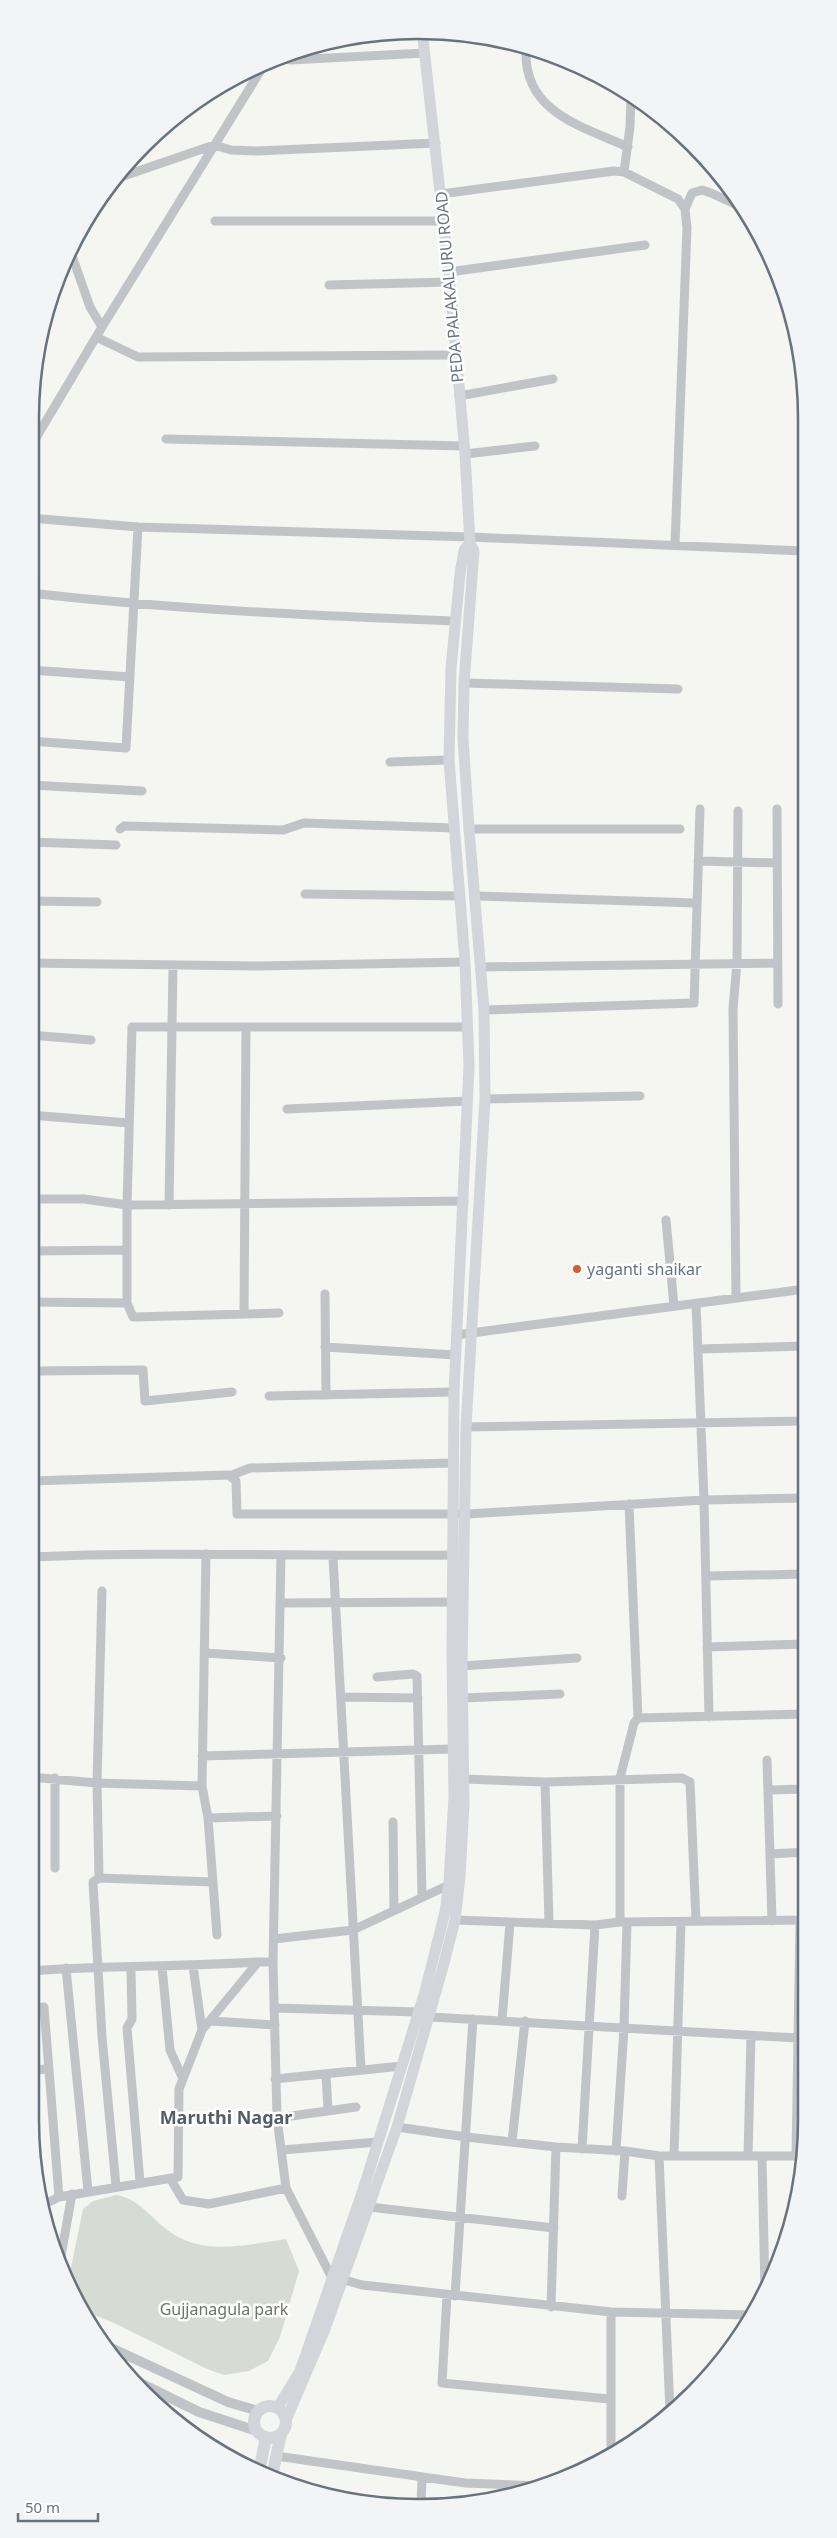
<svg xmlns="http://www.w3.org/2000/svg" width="837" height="2538" viewBox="0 0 837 2538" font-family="'Noto Sans',sans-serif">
	<rect width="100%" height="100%" fill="#f5f5f2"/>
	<path fill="#d6dcd3" d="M116,2195C137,2198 150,2216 166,2229C201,2257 246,2245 286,2239L299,2271L280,2337L268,2361L249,2371L224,2375L207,2369L116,2324L87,2312L68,2282L83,2209L93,2201Z"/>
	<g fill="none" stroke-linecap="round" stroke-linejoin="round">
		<path stroke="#c1c4c7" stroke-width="9" d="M526,49C523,112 581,126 628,147
			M282,56L290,60L425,53
			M624,172L630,127L631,97
			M115,179L214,145L231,150L257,151L436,143
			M441,194L614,171L624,172L678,199L685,209L687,228L675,545
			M685,209L692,193L702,190L711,193L741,207
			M215,221H444
			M70,250L90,307L102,327
			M449,272L645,245
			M329,285L450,282
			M96,337L138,357L456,355
			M34,375L35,371
			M459,396L553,379
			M166,439L464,446
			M30,448L102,327L266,62
			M465,454L535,446
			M30,518L138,527L470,537L804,551
			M30,593C171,609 313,616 455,621
			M30,670L130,677
			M464,683L678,689
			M30,741L126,748L138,527
			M390,762L449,760
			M30,785L142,791
			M777,809L778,1004
			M120,829L124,826L283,830L304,823L454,828
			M469,829H680
			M30,842L116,845
			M698,861L777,863
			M305,894L460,896
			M476,896L696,903
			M30,901L97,902
			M30,963L258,966L465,962
			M481,967L778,963
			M484,1010L694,1003L700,809
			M30,1035L91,1040
			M485,1099L640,1096
			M287,1109L468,1101
			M30,1115L129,1123
			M30,1157L33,1162L36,1199L35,1410H30
			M30,1199H84L127,1205L464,1201
			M169,1205L173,966
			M666,1220L674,1306
			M30,1251L127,1250
			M805,1289V1275
			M325,1294L326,1395
			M736,1298L733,1009L737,962L738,811
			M30,1302L127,1303
			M696,1303L704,1500L709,1717
			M279,1313L133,1317L127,1303V1205L132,1027H468
			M244,1314L246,1028
			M456,1335L805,1289
			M325,1347L455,1355
			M698,1349L806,1346
			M35,1371L143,1370L145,1401L232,1392
			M269,1396L454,1392
			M466,1427L806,1421
			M232,1475L250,1468L453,1463
			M30,1481L229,1475L236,1481L237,1514H466L704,1500L806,1498
			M629,1504L638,1718
			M206,1554L202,1786L208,1818L217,1935
			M281,1555L273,1962L277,2118L286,2188L331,2276L362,2285L611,2312L752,2315
			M30,1557C171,1551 312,1557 453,1555
			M333,1557L361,2070
			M706,1576L806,1574
			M282,1603L452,1602
			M707,1647L806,1644
			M205,1653L281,1658
			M462,1666L577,1658
			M377,1677L413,1674L417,1676L422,1896
			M341,1697L418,1698
			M463,1698L560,1694
			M202,1756L453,1749
			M767,1760L772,1921
			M30,1777L97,1783L202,1786
			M31,1777L32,1599
			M464,1779L545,1782
			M768,1790L806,1789
			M208,1818L277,1816
			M393,1822L394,1910
			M770,1854L806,1852
			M55,1868V1778
			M99,1878L97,1783L102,1591
			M455,1920L595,1925L620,1922L807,1920
			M620,1922V1778L634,1723L638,1718L806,1714
			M549,1923L545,1782L682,1778L690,1782L696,1921
			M274,1939L353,1930L453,1883
			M193,1966L202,2030
			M162,1967L170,2050L183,2079
			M66,1968L88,2191
			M131,1968L132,2019L127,2028L140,2182
			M30,1971C106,1965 182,1967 258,1962
			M274,2008L419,2012
			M30,2009L44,2007L59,2197
			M430,2017L798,2038
			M502,2020L510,1923
			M210,2021L275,2025
			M30,2070L49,2069
			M326,2074L328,2111
			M275,2079L402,2066
			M277,2118L356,2107
			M397,2127L466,2137L556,2147L625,2151L659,2156H803
			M512,2142L525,2021
			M582,2149L595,1925
			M282,2150L378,2142
			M616,2151L624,2028L627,1922
			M659,2156L670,2411
			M674,2156L681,1922
			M748,2156L751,2036
			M762,2156L765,2291
			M796,2156L800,1920
			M170,2178L183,2200L209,2204L286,2188
			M116,2186L102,2037L93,1882L99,1878L213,1882
			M622,2196L625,2151
			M41,2206L59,2197L178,2177L179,2089L202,2030L258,1962H273
			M369,2207L554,2228
			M59,2267L72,2194
			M447,2295L442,2383L609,2399
			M455,2296L473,2019
			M551,2307L556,2147
			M611,2312V2455
			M276,2456L465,2483L542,2486
			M421,2506L422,2477"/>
		<path stroke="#c1c4c7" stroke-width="10" d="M109,2347L228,2402L258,2411
			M128,2377L199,2412L257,2431"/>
		<path stroke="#d2d6da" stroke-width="11" d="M278,2407L300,2371L363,2190L424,1995L445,1912L449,1883L454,1796L452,1655L454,1392L469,1066L465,962L449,760L451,668L460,574L464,550L470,543
			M286,2420L325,2329L397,2127L443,1967L455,1920L460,1877L464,1804L462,1666L466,1427L485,1099L484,1010L469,829L463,738L464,683L474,551L470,543L465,454L450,282L422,30"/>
		<path stroke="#d2d6da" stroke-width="12" d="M254 2422a16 16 0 1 1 32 0a16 16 0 1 1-32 0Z
			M259,2472L266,2437
			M272,2476L281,2434"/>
	</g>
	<circle fill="#d45b33" stroke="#fff" stroke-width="2" cx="577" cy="1269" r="5"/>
	<g text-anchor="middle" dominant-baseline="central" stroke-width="5" stroke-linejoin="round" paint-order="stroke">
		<g font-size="16" fill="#677480" stroke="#fff">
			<text transform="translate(449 287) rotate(-95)">PEDA PALAKALURU ROAD</text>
		</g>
		<g font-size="16" fill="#677480" stroke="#fff" text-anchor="start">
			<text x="587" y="1269">yaganti shaikar</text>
		</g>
		<g font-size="16" fill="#687865" stroke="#fff">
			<text x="224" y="2309">Gujjanagula park</text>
		</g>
		<g font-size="18" font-weight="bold" fill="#545e66" stroke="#fff">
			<text x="226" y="2117">Maruthi Nagar</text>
		</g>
	</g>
	<path d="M0 0H837V2538H0ZM418 39H419A379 379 0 0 1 798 418V2120A379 379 0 0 1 419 2499H418A379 379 0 0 1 39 2120V418A379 379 0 0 1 418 39Z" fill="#f3f4f5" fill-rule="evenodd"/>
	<path fill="none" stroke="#677480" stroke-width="2.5" d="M418 39H419A379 379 0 0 1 798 418V2120A379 379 0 0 1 419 2499H418A379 379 0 0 1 39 2120V418A379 379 0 0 1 418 39Z"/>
	<path d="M18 2513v8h80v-8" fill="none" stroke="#677480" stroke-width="2.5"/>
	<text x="25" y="2513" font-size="15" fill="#677480" stroke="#ffffff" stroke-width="4" paint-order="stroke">50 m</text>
</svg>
